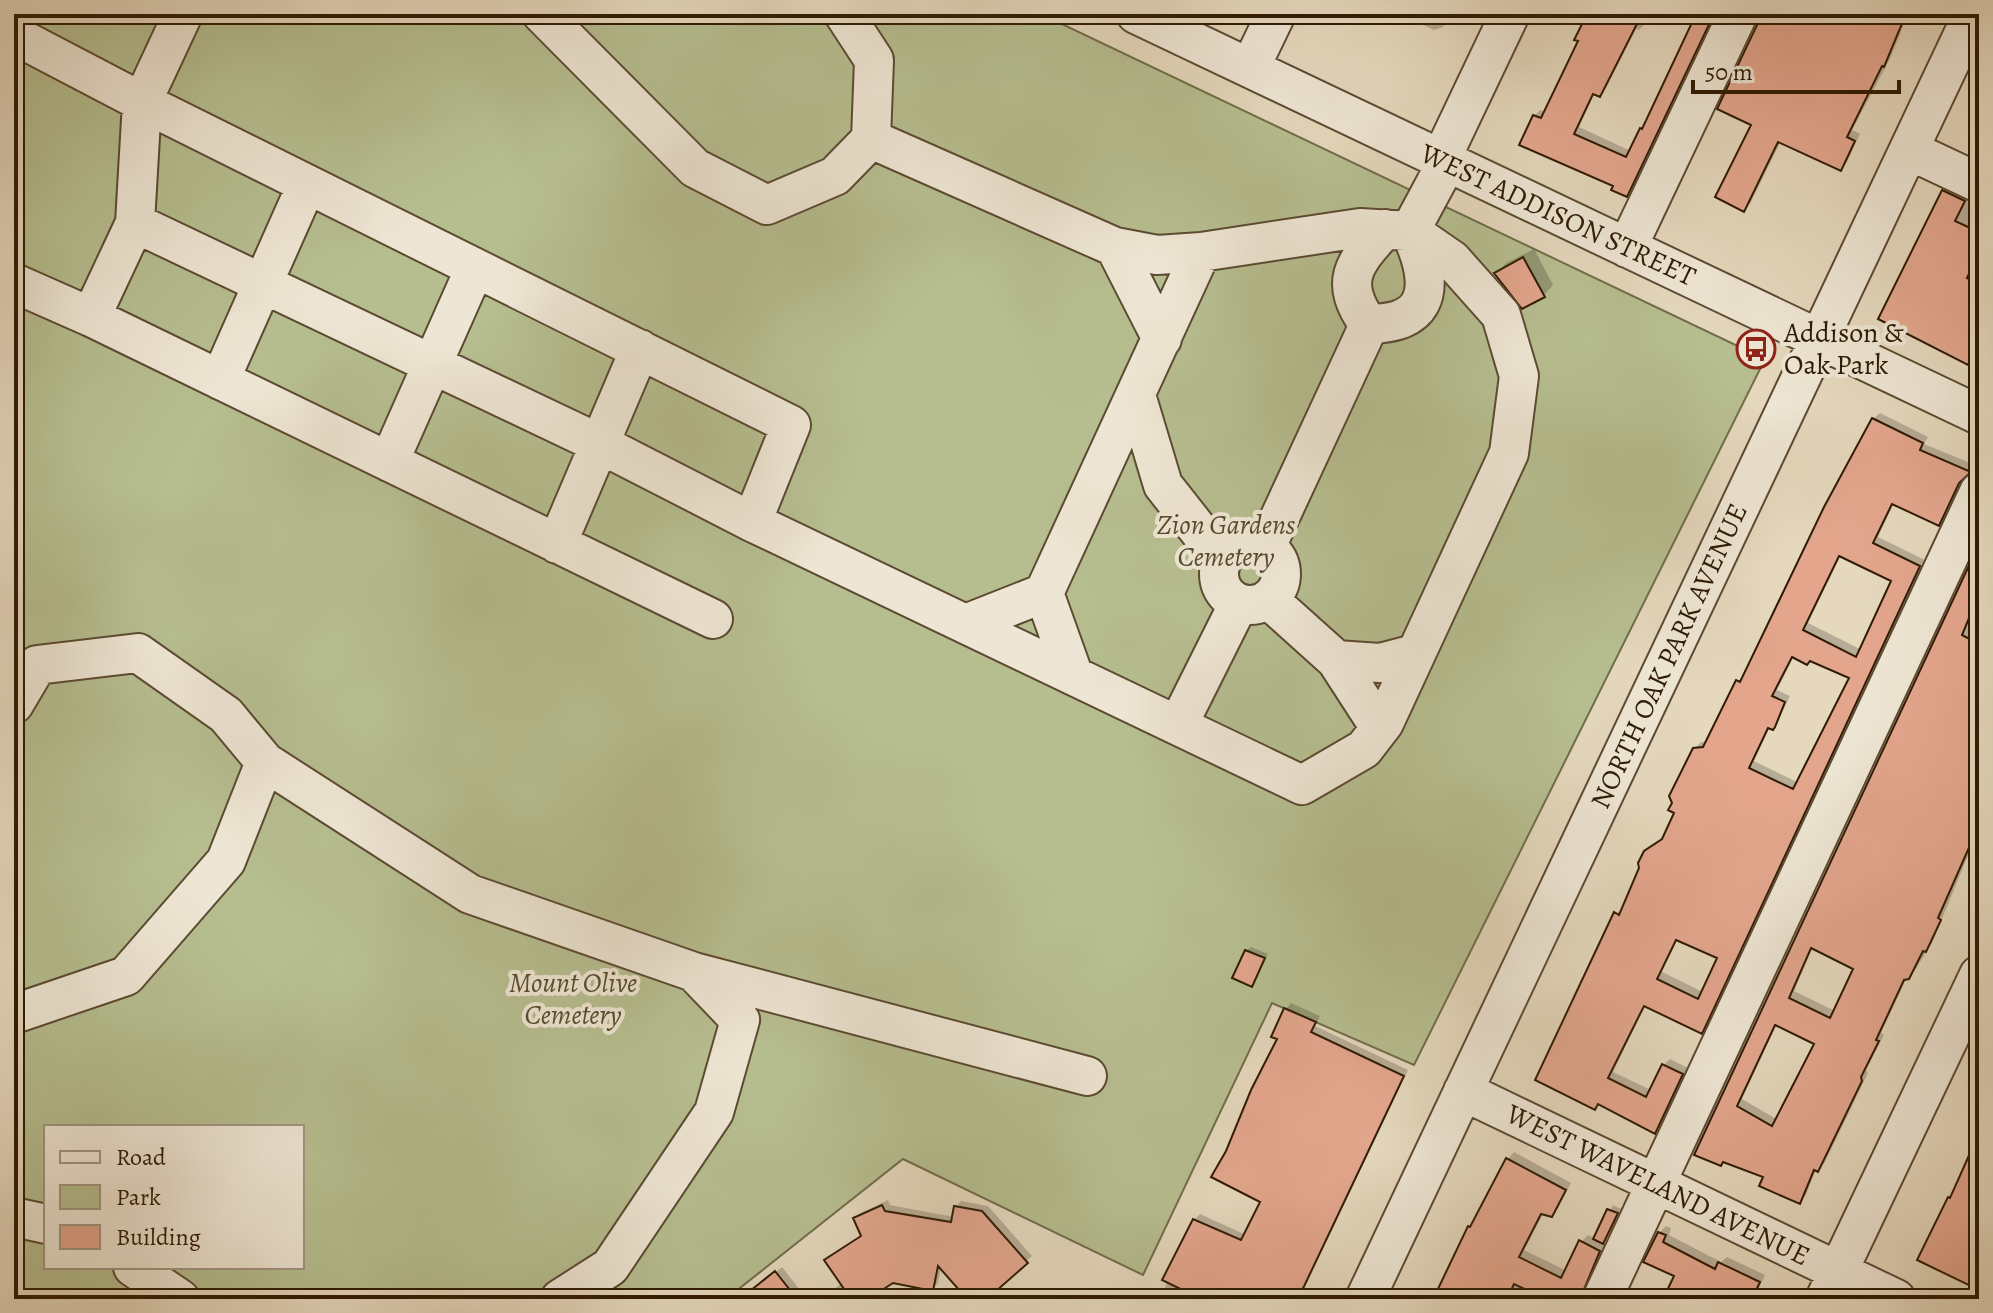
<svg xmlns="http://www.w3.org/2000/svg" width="1993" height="1313" viewBox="0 0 1993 1313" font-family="Alegreya,serif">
	<rect width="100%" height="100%" fill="#e5d8bd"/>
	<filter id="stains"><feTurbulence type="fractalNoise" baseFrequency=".0025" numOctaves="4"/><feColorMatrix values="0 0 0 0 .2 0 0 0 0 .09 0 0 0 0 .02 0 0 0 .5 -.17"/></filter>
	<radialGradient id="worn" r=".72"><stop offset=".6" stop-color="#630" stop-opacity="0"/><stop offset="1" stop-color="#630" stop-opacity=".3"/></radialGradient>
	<path fill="#b6be90" stroke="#726c4a" stroke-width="2" fill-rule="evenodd" d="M14,14H1041L1765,359L1414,1065L1272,1003L1143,1275L903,1159L726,1299H14ZM46,1127H302V1267H46Z"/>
	<path fill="#0003" fill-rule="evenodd" d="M1400,14H1451L1443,27L1434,30Z
		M1590,14H1650L1645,24L1639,30L1636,29L1606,88L1600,95L1595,92L1579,127L1631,151L1647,124L1699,14H1715L1632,189L1626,195L1534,116L1540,110L1546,112Z
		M1762,14H1908L1890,59L1852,130L1860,134L1847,162L1841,168L1781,141L1750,204L1744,210L1754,124Z
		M1979,138V157L1971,153Z
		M1951,183L1979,195V347L1968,363L1943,191Z
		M1534,249L1553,285L1544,295L1497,273L1506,263Z
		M1880,413L1928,437L1924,444L1975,465L1964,475L1945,517L1938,524L1894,503L1878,537L1925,560L1707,1025L1701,1031L1646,1004L1613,1072L1651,1090L1664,1065L1670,1059L1688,1068L1661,1125L1655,1131L1599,1103L1616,914L1624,908L1645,852L1665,837L1677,812L1694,749L1701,742H1708L1873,419ZM1841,555L1894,580L1862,650L1808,623ZM1794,656L1811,659L1851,678L1799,783L1754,761L1770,727L1778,721L1790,696L1777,690ZM1678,938L1720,957L1703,992L1662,972Z
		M1979,549V598L1970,618L1979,622V829L1932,943L1915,970L1907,977L1881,1033L1884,1035L1866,1070L1868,1073L1824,1164L1816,1169L1806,1195L1799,1202L1766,1176L1723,1160L1696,1154ZM1813,947L1855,968L1835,1011L1794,991ZM1777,1024L1817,1043L1778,1120L1742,1099Z
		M1251,947L1268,954L1252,984L1246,951Z
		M1291,1003L1320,1016L1315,1026L1408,1070L1299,1299H1160L1194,1220L1200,1214L1246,1235L1262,1201L1279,1038L1274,1036L1286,1009Z
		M1514,1152L1571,1183L1558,1208L1552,1215L1544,1212L1524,1250L1567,1271L1581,1242L1588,1235L1596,1239L1613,1205L1621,1209L1603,1242L1606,1244L1588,1281L1586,1292L1588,1299H1436L1469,1227L1475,1222L1508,1159Z
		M888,1200L890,1205L954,1217L956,1207L961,1201L988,1206L1032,1256L984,1299H969L941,1267L938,1283L933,1288L892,1281L864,1299H821L842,1283L863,1235L855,1219L861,1213Z
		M1666,1226L1671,1228L1669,1235L1721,1262L1727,1257L1765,1275L1754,1299H1666L1677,1275L1646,1261L1659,1233Z
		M782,1267L807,1299H741Z
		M1092,1288L1093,1299H997L1001,1296Z"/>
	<path fill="#e3a68d" stroke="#2f1b04" stroke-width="2" fill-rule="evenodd" d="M1587,14H1642L1600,97L1593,94L1574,134L1626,157L1640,128L1642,129L1696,14H1714L1627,197L1611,190L1613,186L1519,145L1533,115L1541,118L1578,41L1574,40Z
		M1760,14H1906L1884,67L1882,66L1847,137L1855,141L1841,171L1778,142L1744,212L1715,197L1751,125L1717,109L1758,23Z
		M1942,190L1965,201L1955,221L1979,232V252L1967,278L1979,284V342L1968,365L1878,319Z
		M1523,257L1545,297L1522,309L1494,273Z
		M1872,418L1923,443L1920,450L1971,472L1959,483L1939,526L1892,504L1873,543L1920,566L1702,1034L1644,1006L1608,1078L1646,1097L1662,1064L1683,1074L1655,1134L1598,1104L1595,1110L1535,1080L1614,912L1619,915L1639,868L1638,863L1644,851L1662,839L1674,813L1668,810L1672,803L1669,796L1693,748L1703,747L1736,680L1740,682L1824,507ZM1839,556L1891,581L1856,657L1803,630ZM1792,657L1807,665L1810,661L1849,678L1793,789L1749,768L1768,728L1773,730L1775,727L1785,702L1772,696ZM1676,940L1717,958L1698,999L1657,979Z
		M1979,544V594L1962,635L1979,644V825L1938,918L1941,920L1926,952L1923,951L1909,979L1904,980L1876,1040L1879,1041L1861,1077L1862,1081L1818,1172L1814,1170L1800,1204L1759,1186L1763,1177L1723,1162L1721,1166L1694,1155ZM1811,948L1853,969L1830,1018L1789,998ZM1775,1025L1814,1044L1772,1126L1737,1106Z
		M1245,950L1265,958L1252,987L1232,978Z
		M1284,1008L1316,1022L1311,1032L1404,1076L1298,1299H1201L1162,1280L1193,1219L1241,1240L1260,1202L1211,1177L1226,1151L1251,1090L1277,1039L1271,1037Z
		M1979,1133V1290L1917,1260L1948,1197L1950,1198Z
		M1506,1158L1566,1190L1552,1217L1541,1214L1519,1257L1561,1278L1579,1240L1600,1251L1580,1299H1546L1514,1284L1507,1299H1455L1437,1291L1468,1226L1470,1227Z
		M882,1205L885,1211L951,1222L954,1206L982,1211L1028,1263L987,1299H967L938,1266L933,1291L893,1283L868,1299H851L824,1260L861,1236L853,1218Z
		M1607,1209L1618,1213L1603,1244L1593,1239Z
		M1658,1232L1666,1235L1663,1242L1715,1269L1718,1262L1760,1282L1752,1299H1663L1674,1276L1643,1262Z
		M775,1271L797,1299H740Z"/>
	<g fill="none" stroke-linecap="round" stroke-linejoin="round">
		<defs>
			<path id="minor" d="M542,14L695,168L767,205L835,176L871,139L874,60L844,14
				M1136,14L1979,415
				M14,35L142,102L791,425L752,522
				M1250,68L1276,14
				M871,139L1115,247L1162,339
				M1909,150L1979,183
				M1441,159L1510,14
				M135,223L600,444L752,522L1302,785L1364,749L1384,723L1509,453L1519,376L1501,315L1452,260L1410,231L1360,228L1201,252L1044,593L1073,674
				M1385,229C1353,264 1338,282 1369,325C1379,323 1392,323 1401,319C1439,304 1423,259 1410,231
				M1410,231L1447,162
				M1115,247L1157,255L1201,252
				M1627,248L1738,14
				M14,283L91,317L713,619
				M91,317L135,223L142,102L183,14
				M220,380L307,184
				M1136,395L1163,485L1222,560
				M389,462L475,268
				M1219 574a31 31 0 1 1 62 0a31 31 0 1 1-62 0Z
				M557,544L640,349
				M1266,547L1369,325
				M1268,599L1336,660L1380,728
				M968,623L1044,593
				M1336,660L1380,663L1414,654
				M14,704L37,665L138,653L226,715L265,762L470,894L694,972L740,1020L714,1112L610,1267L560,1299
				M1178,725L1239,603
				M694,972L1087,1076
				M14,1014L126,976L226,861L265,762
				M1463,1091L1896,1299
				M14,1217L46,1224
				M133,1267L180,1299
				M1365,1299L1973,14
				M1602,1299L1979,492
				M1825,1299L1979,975"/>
		</defs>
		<use href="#minor" stroke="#5c4a32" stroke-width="42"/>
		<use href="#minor" stroke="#eee6d4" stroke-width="38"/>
	</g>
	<defs>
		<symbol id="bus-ring" viewBox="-11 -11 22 22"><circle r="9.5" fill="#eee6d4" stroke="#8f2418" stroke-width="1.5"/><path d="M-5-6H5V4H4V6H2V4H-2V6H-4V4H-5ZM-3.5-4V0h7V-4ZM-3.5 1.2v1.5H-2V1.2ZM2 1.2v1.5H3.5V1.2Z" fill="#8f2418"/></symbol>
	</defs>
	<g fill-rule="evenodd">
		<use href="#bus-ring" x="1734" y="327" width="44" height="44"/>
	</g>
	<g text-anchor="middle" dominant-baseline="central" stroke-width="8" stroke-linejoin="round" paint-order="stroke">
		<g font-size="28" fill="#2f1b04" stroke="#eee6d4">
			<text transform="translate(1558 215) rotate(25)">WEST ADDISON STREET</text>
			<text transform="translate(1669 656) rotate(-65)">NORTH OAK PARK AVENUE</text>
			<text transform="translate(1658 1185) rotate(26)">WEST WAVELAND AVENUE</text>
		</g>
		<g font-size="28" fill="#2f1b04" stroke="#eee6d4" text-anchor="start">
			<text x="1784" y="333">Addison &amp;<tspan x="1784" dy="32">Oak Park</tspan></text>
		</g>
		<g font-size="28" font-style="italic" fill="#584c2e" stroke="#eee6d4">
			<text x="1226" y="525">Zion Gardens<tspan x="1226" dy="32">Cemetery</tspan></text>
			<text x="573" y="983">Mount Olive<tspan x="573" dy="32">Cemetery</tspan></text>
		</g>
	</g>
	<rect width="1993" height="1313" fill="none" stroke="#e5d8bd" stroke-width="48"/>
	<rect x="16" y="16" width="1961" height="1281" fill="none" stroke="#2f1b04" stroke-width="4"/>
	<rect x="24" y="24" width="1945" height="1265" fill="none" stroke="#2f1b04" stroke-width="2"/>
	<rect x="44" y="1125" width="260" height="144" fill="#eee6d4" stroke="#a29581" stroke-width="2"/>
	<rect x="60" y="1151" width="40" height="12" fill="#eee6d4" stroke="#a29581" stroke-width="2"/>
	<text x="116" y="1165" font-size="24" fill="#2f1b04">Road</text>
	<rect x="60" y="1185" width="40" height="24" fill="#b6be90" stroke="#a29581" stroke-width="2"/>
	<text x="116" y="1205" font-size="24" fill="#2f1b04">Park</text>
	<rect x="60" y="1225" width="40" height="24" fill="#e3a68d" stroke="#a29581" stroke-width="2"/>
	<text x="116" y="1245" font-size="24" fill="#2f1b04">Building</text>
	<path d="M1693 80v12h206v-12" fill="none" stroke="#2f1b04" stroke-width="4"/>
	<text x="1705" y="80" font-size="24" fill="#2f1b04" stroke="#eee6d4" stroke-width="6" paint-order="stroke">50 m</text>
	<rect width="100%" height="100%" filter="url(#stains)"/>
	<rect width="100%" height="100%" fill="url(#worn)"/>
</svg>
